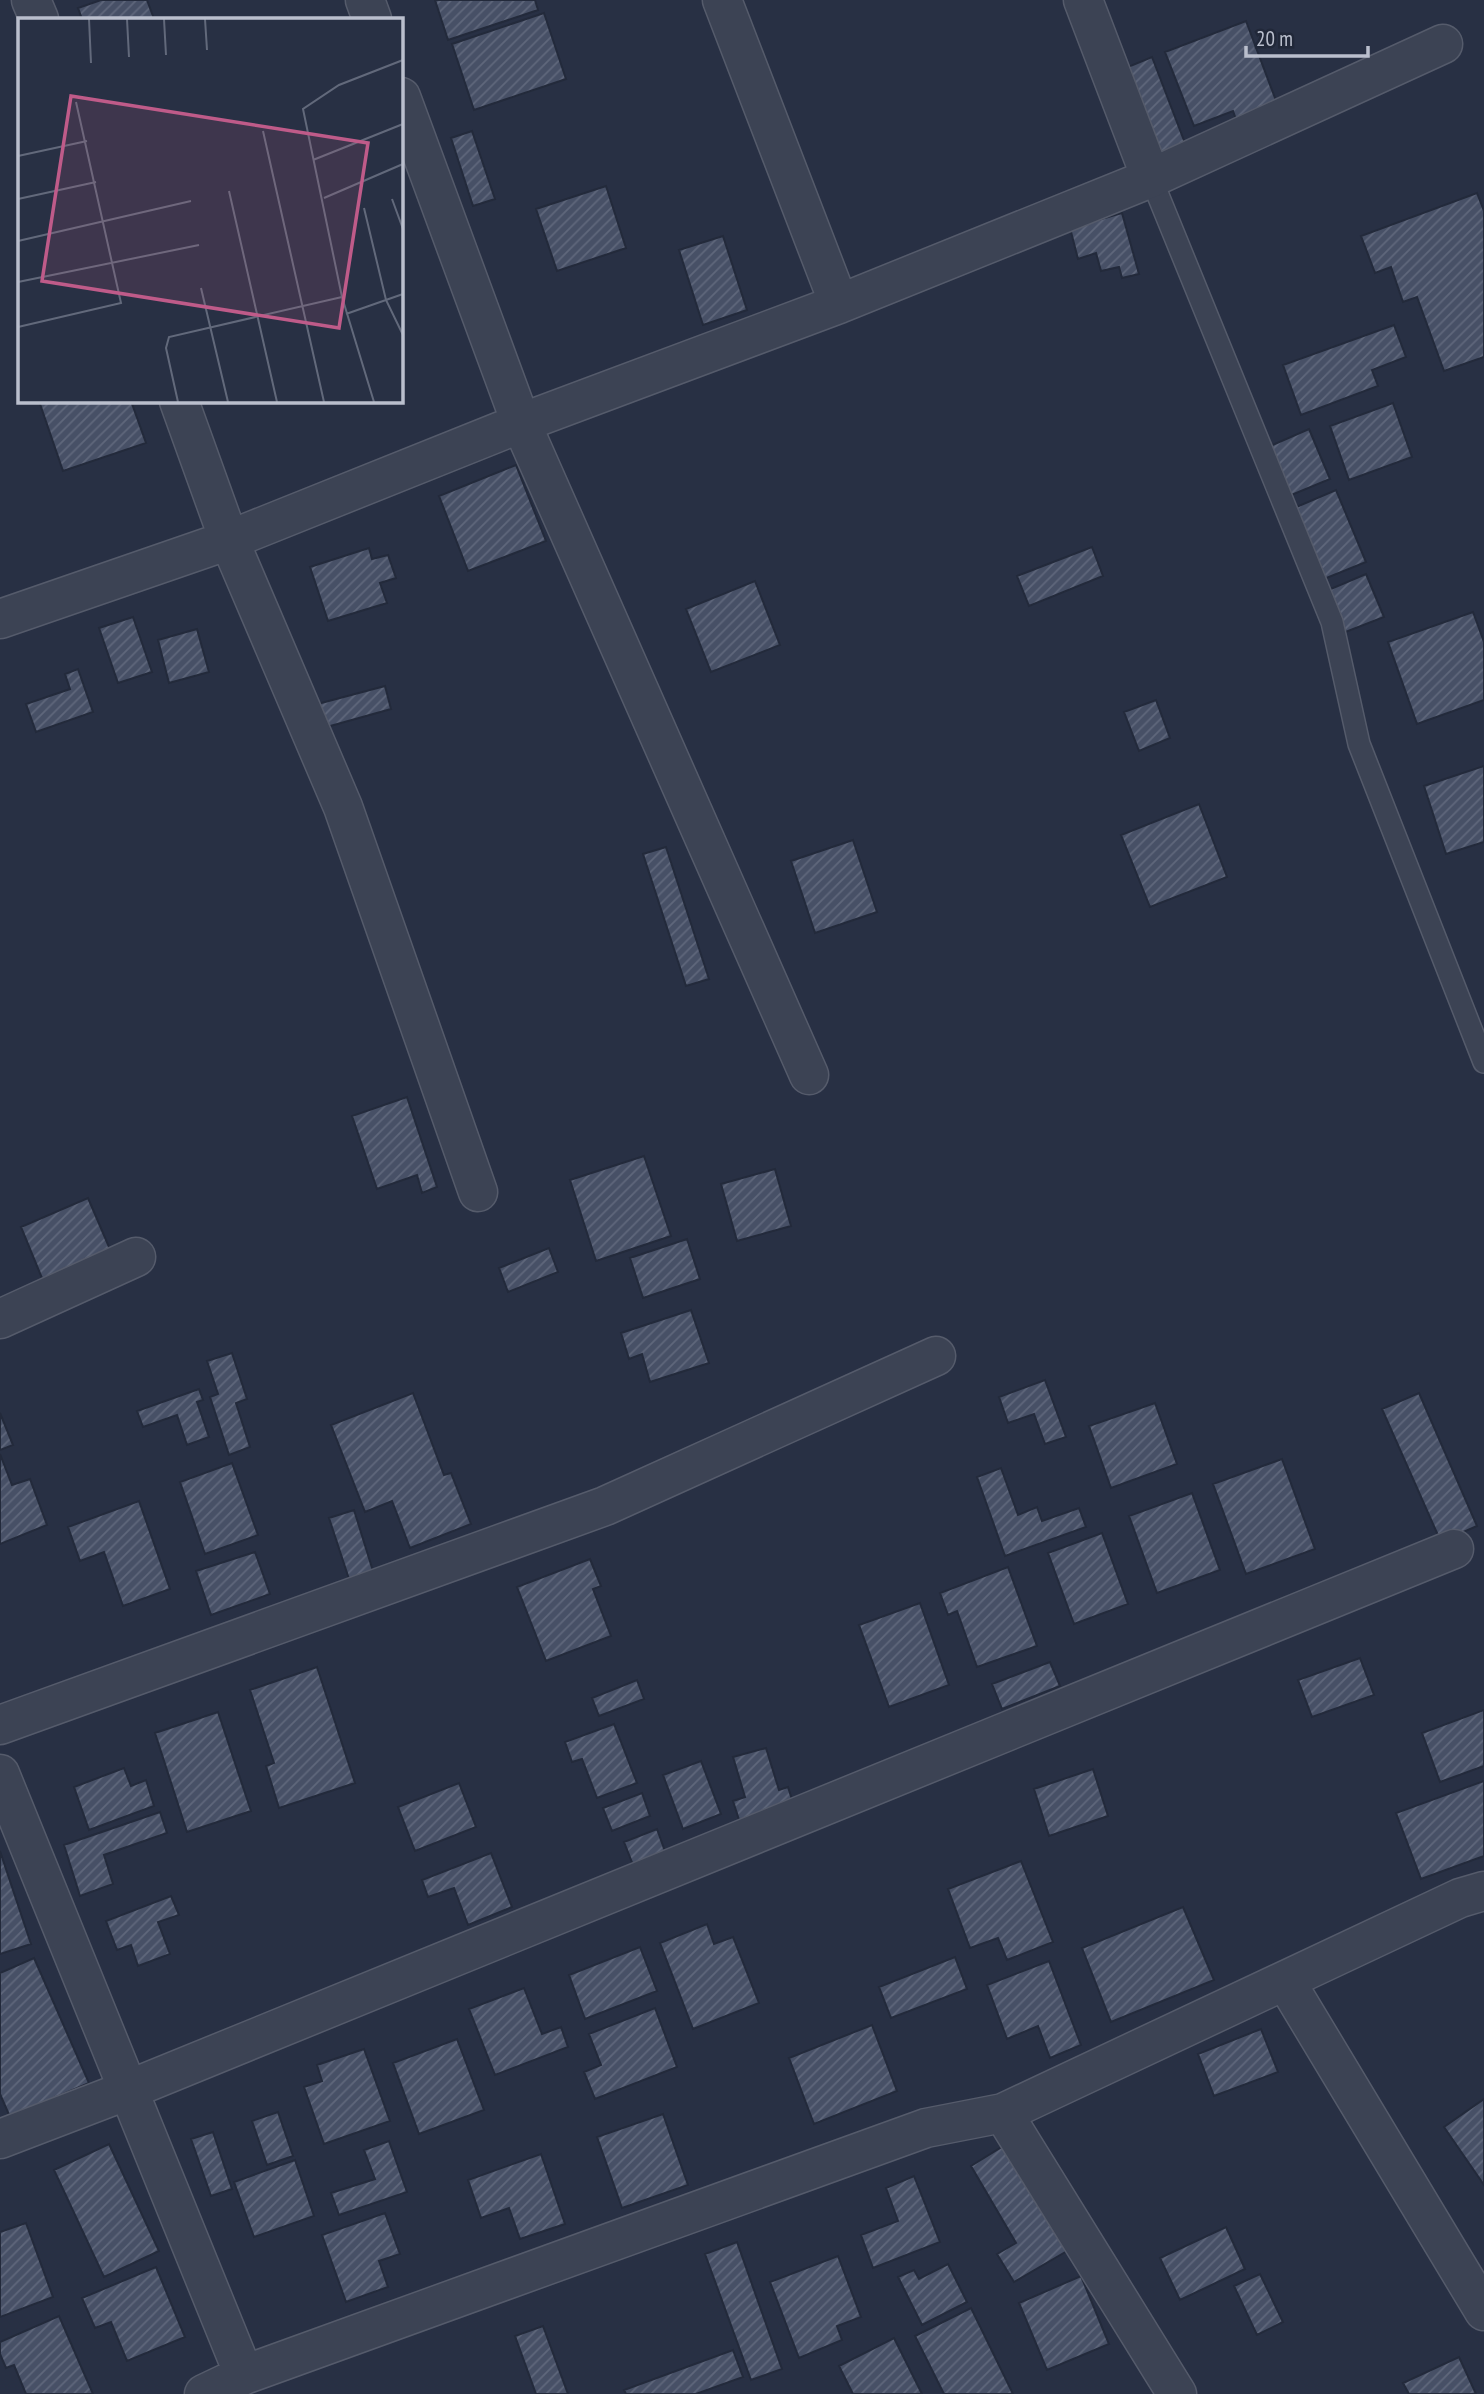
<svg xmlns="http://www.w3.org/2000/svg" width="1484" height="2394" viewBox="0 0 1484 2394" font-family="'PT Sans Narrow',sans-serif">
	<defs>
		<pattern id="building-hatch" width="6" height="6" patternUnits="userSpaceOnUse" patternTransform="scale(1.75)"><rect width="6" height="6" fill="#475066"/><path d="M-1 1l2-2M0 6l6-6M5 7l2-2" fill="none" stroke="#5f677b"/></pattern>
	</defs>
	<rect width="100%" height="100%" fill="#283044"/>
	<path fill="url(#building-hatch)" stroke="#232a3b" stroke-width="2" d="M101,0H147L154,19H82L78,8Z
		M435,0H535L538,10L448,40Z
		M544,13L566,79L474,110L452,44Z
		M1246,21L1278,106L1237,122L1233,111L1194,126L1165,52Z
		M1152,57L1188,151L1158,163L1123,69Z
		M472,131L495,199L473,206L451,138Z
		M606,186L626,248L557,271L536,209Z
		M1477,193L1484,211V357L1444,371L1417,297L1403,302L1391,267L1375,273L1361,236Z
		M1122,213L1139,274L1122,278L1119,267L1101,271L1096,253L1078,259L1070,228Z
		M723,236L747,310L703,325L679,250Z
		M1394,325L1406,357L1372,370L1378,386L1301,415L1283,365Z
		M39,401H131L146,443L63,471Z
		M1393,403L1412,457L1349,480L1330,426Z
		M1309,429L1330,479L1289,496L1268,447Z
		M516,465L546,541L468,571L439,496Z
		M1336,490L1366,562L1324,579L1294,508Z
		M1092,547L1103,576L1029,606L1017,576Z
		M369,548L372,559L388,555L396,578L380,583L387,603L328,621L310,567Z
		M1366,574L1384,617L1343,633L1326,591Z
		M755,581L780,645L711,672L686,609Z
		M1473,612L1484,642V700L1417,724L1388,642Z
		M133,617L152,672L118,683L99,628Z
		M197,629L209,672L169,683L158,640Z
		M78,669L93,712L36,732L26,704L70,689L65,674Z
		M385,686L391,709L316,730L310,706Z
		M1156,700L1170,738L1139,751L1124,712Z
		M1484,766V842L1446,854L1424,786Z
		M1199,804L1227,877L1150,907L1121,835Z
		M853,840L877,912L815,933L791,861Z
		M666,847L709,979L686,986L643,854Z
		M407,1097L437,1187L422,1193L417,1175L377,1189L352,1116Z
		M644,1156L671,1236L596,1261L570,1180Z
		M775,1169L791,1226L737,1241L721,1184Z
		M88,1198L112,1254L44,1283L21,1227Z
		M687,1239L700,1279L643,1298L630,1258Z
		M549,1248L558,1272L508,1292L499,1268Z
		M691,1310L709,1363L650,1382L642,1354L629,1359L621,1333Z
		M232,1353L247,1399L236,1403L250,1447L229,1455L210,1397L218,1394L207,1361Z
		M1045,1380L1066,1437L1045,1444L1034,1414L1008,1423L999,1397Z
		M199,1389L203,1400L197,1402L209,1437L187,1445L177,1415L143,1427L137,1411Z
		M413,1393L444,1475L451,1473L471,1524L410,1548L392,1501L365,1512L331,1425Z
		M1419,1393L1477,1526L1441,1542L1382,1409Z
		M1155,1403L1177,1464L1111,1488L1089,1426Z
		M0,1413L13,1445L0,1450Z
		M0,1454L12,1485L30,1479L47,1525L0,1544Z
		M1282,1459L1315,1549L1246,1574L1213,1484Z
		M232,1463L258,1535L205,1554L180,1482Z
		M1001,1468L1018,1515L1037,1507L1042,1521L1079,1508L1086,1527L1005,1556L977,1477Z
		M1192,1493L1220,1570L1157,1593L1129,1516Z
		M139,1501L170,1589L123,1606L104,1552L80,1561L68,1527Z
		M354,1510L373,1571L349,1579L329,1518Z
		M1102,1533L1128,1604L1074,1624L1048,1553Z
		M255,1552L270,1594L211,1615L196,1571Z
		M590,1559L601,1586L593,1589L611,1636L546,1661L517,1587Z
		M1008,1567L1037,1646L977,1667L957,1611L948,1615L940,1593Z
		M920,1603L949,1685L889,1707L859,1625Z
		M1360,1658L1374,1695L1312,1717L1298,1680Z
		M1050,1662L1060,1686L1002,1709L992,1684Z
		M317,1667L355,1783L279,1808L266,1766L274,1763L250,1690Z
		M637,1680L644,1699L599,1716L592,1698Z
		M1484,1710V1766L1440,1782L1422,1733Z
		M218,1712L251,1811L187,1832L155,1733Z
		M614,1724L637,1783L597,1798L582,1759L572,1762L565,1742Z
		M766,1748L779,1790L788,1787L795,1809L741,1826L733,1801L745,1797L733,1757Z
		M701,1761L721,1814L683,1829L663,1775Z
		M124,1768L131,1786L146,1780L154,1806L89,1830L74,1787Z
		M1093,1769L1108,1816L1049,1836L1034,1789Z
		M1484,1781V1856L1421,1879L1396,1813Z
		M459,1783L476,1827L415,1851L398,1807Z
		M642,1793L650,1816L612,1831L603,1808Z
		M160,1812L167,1833L104,1855L113,1884L80,1896L64,1845Z
		M657,1829L667,1857L635,1870L624,1842Z
		M0,1851L31,1944L0,1954Z
		M491,1853L512,1907L468,1925L454,1888L428,1897L422,1880Z
		M1021,1861L1053,1942L1007,1960L998,1938L970,1948L948,1889Z
		M171,1896L179,1915L158,1922L170,1954L138,1966L131,1945L117,1950L106,1921Z
		M1183,1907L1214,1980L1111,2022L1082,1948Z
		M707,1924L714,1944L733,1937L759,2003L693,2029L660,1943Z
		M640,1947L657,1991L585,2019L569,1975Z
		M955,1957L967,1989L891,2018L879,1987Z
		M34,1958L89,2083L10,2117L0,2094V1973Z
		M1049,1961L1081,2045L1050,2058L1038,2026L1007,2039L987,1985Z
		M524,1988L542,2034L561,2027L568,2047L495,2075L469,2009Z
		M655,2008L677,2067L595,2099L584,2072L601,2065L589,2034Z
		M872,2025L897,2091L814,2124L789,2058Z
		M1261,2029L1278,2072L1214,2096L1198,2054Z
		M457,2039L484,2110L419,2134L393,2063Z
		M364,2049L390,2121L324,2144L304,2087L322,2081L317,2065Z
		M1484,2099V2185L1444,2127Z
		M278,2112L293,2156L267,2165L252,2121Z
		M663,2114L688,2185L622,2208L597,2137Z
		M213,2132L232,2189L211,2196L191,2139Z
		M389,2141L407,2192L339,2215L331,2193L375,2179L364,2150Z
		M109,2144L159,2251L104,2277L54,2170Z
		M1005,2145L1067,2251L1014,2282L997,2254L1016,2243L971,2166Z
		M541,2154L565,2224L520,2239L509,2208L481,2218L468,2180Z
		M295,2160L314,2216L254,2237L234,2182Z
		M914,2176L940,2242L873,2268L861,2235L898,2221L886,2188Z
		M385,2213L400,2254L379,2261L388,2287L346,2302L322,2235Z
		M26,2223L53,2297L0,2317V2232Z
		M1226,2227L1245,2269L1180,2300L1160,2258Z
		M737,2242L782,2369L751,2380L705,2254Z
		M838,2256L861,2317L837,2326L842,2340L799,2358L770,2282Z
		M948,2264L967,2302L922,2325L898,2277L914,2270L919,2279Z
		M156,2267L185,2337L127,2361L111,2322L95,2328L82,2298Z
		M1260,2274L1283,2322L1257,2335L1234,2286Z
		M1081,2276L1109,2344L1047,2370L1019,2303Z
		M971,2308L1013,2394H944L915,2336Z
		M59,2316L93,2394H26L14,2365L6,2368L0,2354V2342Z
		M543,2326L568,2394H536L515,2336Z
		M894,2338L922,2394H853L839,2366Z
		M733,2350L743,2377L696,2394H626L624,2390Z
		M1459,2357L1476,2394H1409L1403,2383Z"/>
	<g fill="none" stroke-linecap="round" stroke-linejoin="round">
		<defs>
			<path id="lane" d="M1151,178L1332,622L1359,744L1484,1062"/>
			<path id="street" d="M31,0L39,19
				M365,0L372,19
				M722,0L839,304
				M1083,0L1151,178
				M401,97L521,423L809,1075
				M179,401L229,540L343,807L478,1192
				M0,619L229,540L521,423L839,304L1151,178L1443,44
				M0,1319L136,1257
				M0,1725L605,1506L936,1356
				M0,1774L244,2375
				M1286,1982L1484,2311
				M1003,2113L1177,2394
				M0,2139L128,2090L1454,1549
				M204,2394L244,2375L926,2128L1003,2113L1460,1898L1484,1891"/>
		</defs>
		<use href="#lane" stroke="#555b6b" stroke-width="24"/>
		<use href="#street" stroke="#555b6b" stroke-width="41"/>
		<use href="#lane" stroke="#3c4354" stroke-width="21"/>
		<use href="#street" stroke="#3c4354" stroke-width="38"/>
	</g>
	<g transform="translate(18 18)">
		<rect width="385" height="385" fill="#283044"/>
		<path fill="none" stroke="#62697b" stroke-width="2" d="M71,1L73,45M109,1L111,39M146,1L148,37M187,1L189,32M245,113L306,384M0,138L69,123M295,142L385,106M211,173L259,384M306,180L385,146M0,181L78,164M374,181L385,211M346,190L368,282L385,317M0,223L173,183M0,264L181,227M183,270L210,384M328,296L385,276M0,309L103,285L58,84M160,384L148,330L151,319L324,279M356,384L324,279L285,91L321,67L385,42"/>
		<path fill="#bf5b89" fill-opacity="0.15" stroke="#bf5b89" stroke-width="3.5" d="M53,78L350,125L321,310L24,263Z"/>
		<rect width="385" height="385" fill="none" stroke="#babfcd" stroke-width="3.5"/>
	</g>
	<path d="M1246 46v10h122v-10" fill="none" stroke="#babfcd" stroke-width="3.5"/>
	<text x="1256" y="46" font-size="21" fill="#babfcd" stroke="#212839" stroke-width="5" paint-order="stroke">20 m</text>
</svg>
